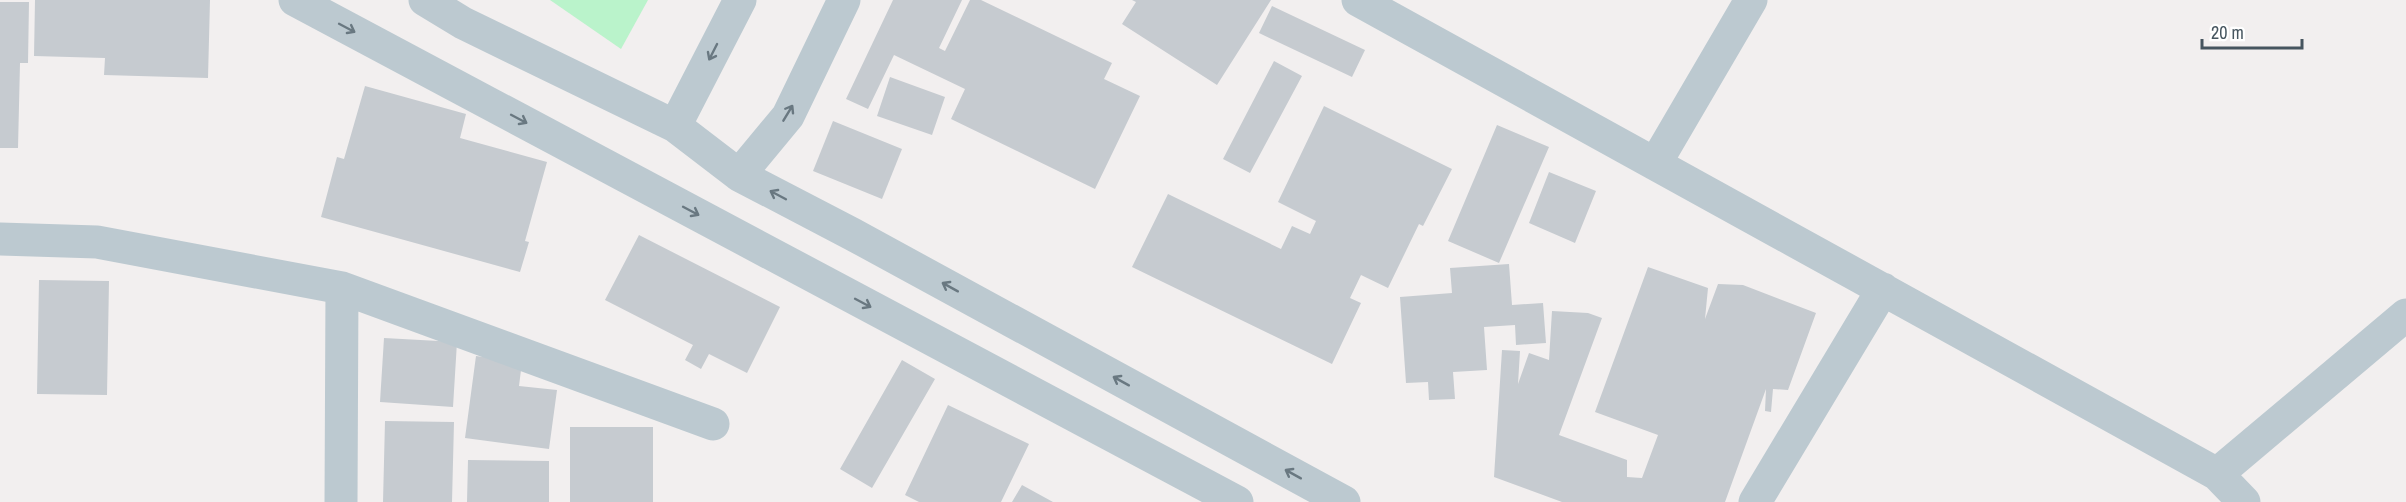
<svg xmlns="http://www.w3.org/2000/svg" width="2406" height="502" viewBox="0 0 2406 502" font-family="'Archivo Narrow',sans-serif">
	<rect width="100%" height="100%" fill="#f2efef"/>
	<path fill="#baf3cb" d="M550,0H648L621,49Z"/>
	<path fill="#c6cbd0" d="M35,0H210L208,78L104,75L105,58L34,56Z
		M893,0H962L939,48L945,51L970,0H981L1112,63L1104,79L1140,96L1095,189L951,119L965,89L894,55L868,109L846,99Z
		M1132,0H1271L1217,85L1122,24L1136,2Z
		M0,2H29L28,63H20L18,148H0Z
		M1272,6L1365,50L1352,77L1259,33Z
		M1274,61L1302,76L1250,173L1223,159Z
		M890,77L945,97L932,135L877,116Z
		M365,86L466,114L460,138L547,162L525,241L529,242L520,272L321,217L337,157L344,159Z
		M1324,106L1452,169L1423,226L1419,224L1388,288L1361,275L1350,298L1361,303L1332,364L1132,267L1168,194L1281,249L1292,226L1310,234L1316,221L1278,202Z
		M833,121L902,149L882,199L813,171Z
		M1497,125L1549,147L1499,263L1448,241Z
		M1549,172L1596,191L1575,243L1529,223Z
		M639,235L780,307L747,373L709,354L701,369L685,360L693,345L605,300Z
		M1509,264L1512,305L1543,303L1546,343L1516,345L1515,325L1484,327L1487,370L1453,372L1455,399L1429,400L1428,382L1406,383L1400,297L1452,293L1450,268Z
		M1648,267L1708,288L1705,319L1718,284L1743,285L1816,313L1788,390L1773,389L1771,412L1765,411L1766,389L1725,502H1562L1494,477L1502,350L1520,351L1518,384L1529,353L1549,360L1552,311L1588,313L1602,318L1559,435L1627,460V477L1642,478L1658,435L1595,412Z
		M39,280L109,281L107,395L37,394Z
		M384,338L457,342L453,407L380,402Z
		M476,356L522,362L519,386L557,390L549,449L465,438Z
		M902,360L935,379L872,488L840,469Z
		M948,405L1029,444L1001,502H919L905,495Z
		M385,421L454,422L452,502H383Z
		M570,427H653V502H570Z
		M468,460L549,461V502H467Z
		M1022,485L1053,502H1012Z"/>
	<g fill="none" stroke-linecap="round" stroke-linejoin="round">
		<path stroke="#bcc9d0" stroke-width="33" d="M295,0L1237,502
			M425,0L463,23L675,126L739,175L852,234L1344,502
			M1358,0L2217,474L2244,502
			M675,126L740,0
			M1655,164L1751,0
			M739,175L788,116L844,0
			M0,239L97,242L342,288L713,424
			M2217,474L2406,315
			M341,502L342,288
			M1755,502L1883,289"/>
	</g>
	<defs><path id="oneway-shaft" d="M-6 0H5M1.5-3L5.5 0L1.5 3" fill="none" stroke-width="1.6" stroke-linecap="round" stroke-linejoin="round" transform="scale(1.5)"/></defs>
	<g stroke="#697881">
		<use href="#oneway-shaft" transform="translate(347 28) rotate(28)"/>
		<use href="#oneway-shaft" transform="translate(713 52) rotate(117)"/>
		<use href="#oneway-shaft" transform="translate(788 113) rotate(-59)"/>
		<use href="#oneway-shaft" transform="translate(519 119) rotate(28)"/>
		<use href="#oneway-shaft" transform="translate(778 195) rotate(-152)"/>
		<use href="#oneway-shaft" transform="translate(691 211) rotate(28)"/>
		<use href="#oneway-shaft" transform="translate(950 287) rotate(-151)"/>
		<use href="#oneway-shaft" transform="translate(863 303) rotate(28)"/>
		<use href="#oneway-shaft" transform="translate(1121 381) rotate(-151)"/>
		<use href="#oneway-shaft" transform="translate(1293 474) rotate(-151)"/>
	</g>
	<path d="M2202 39v9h100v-9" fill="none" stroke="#46555f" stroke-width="3"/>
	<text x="2211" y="39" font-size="18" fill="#46555f" stroke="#ffffff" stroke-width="4.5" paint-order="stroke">20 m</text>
</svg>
